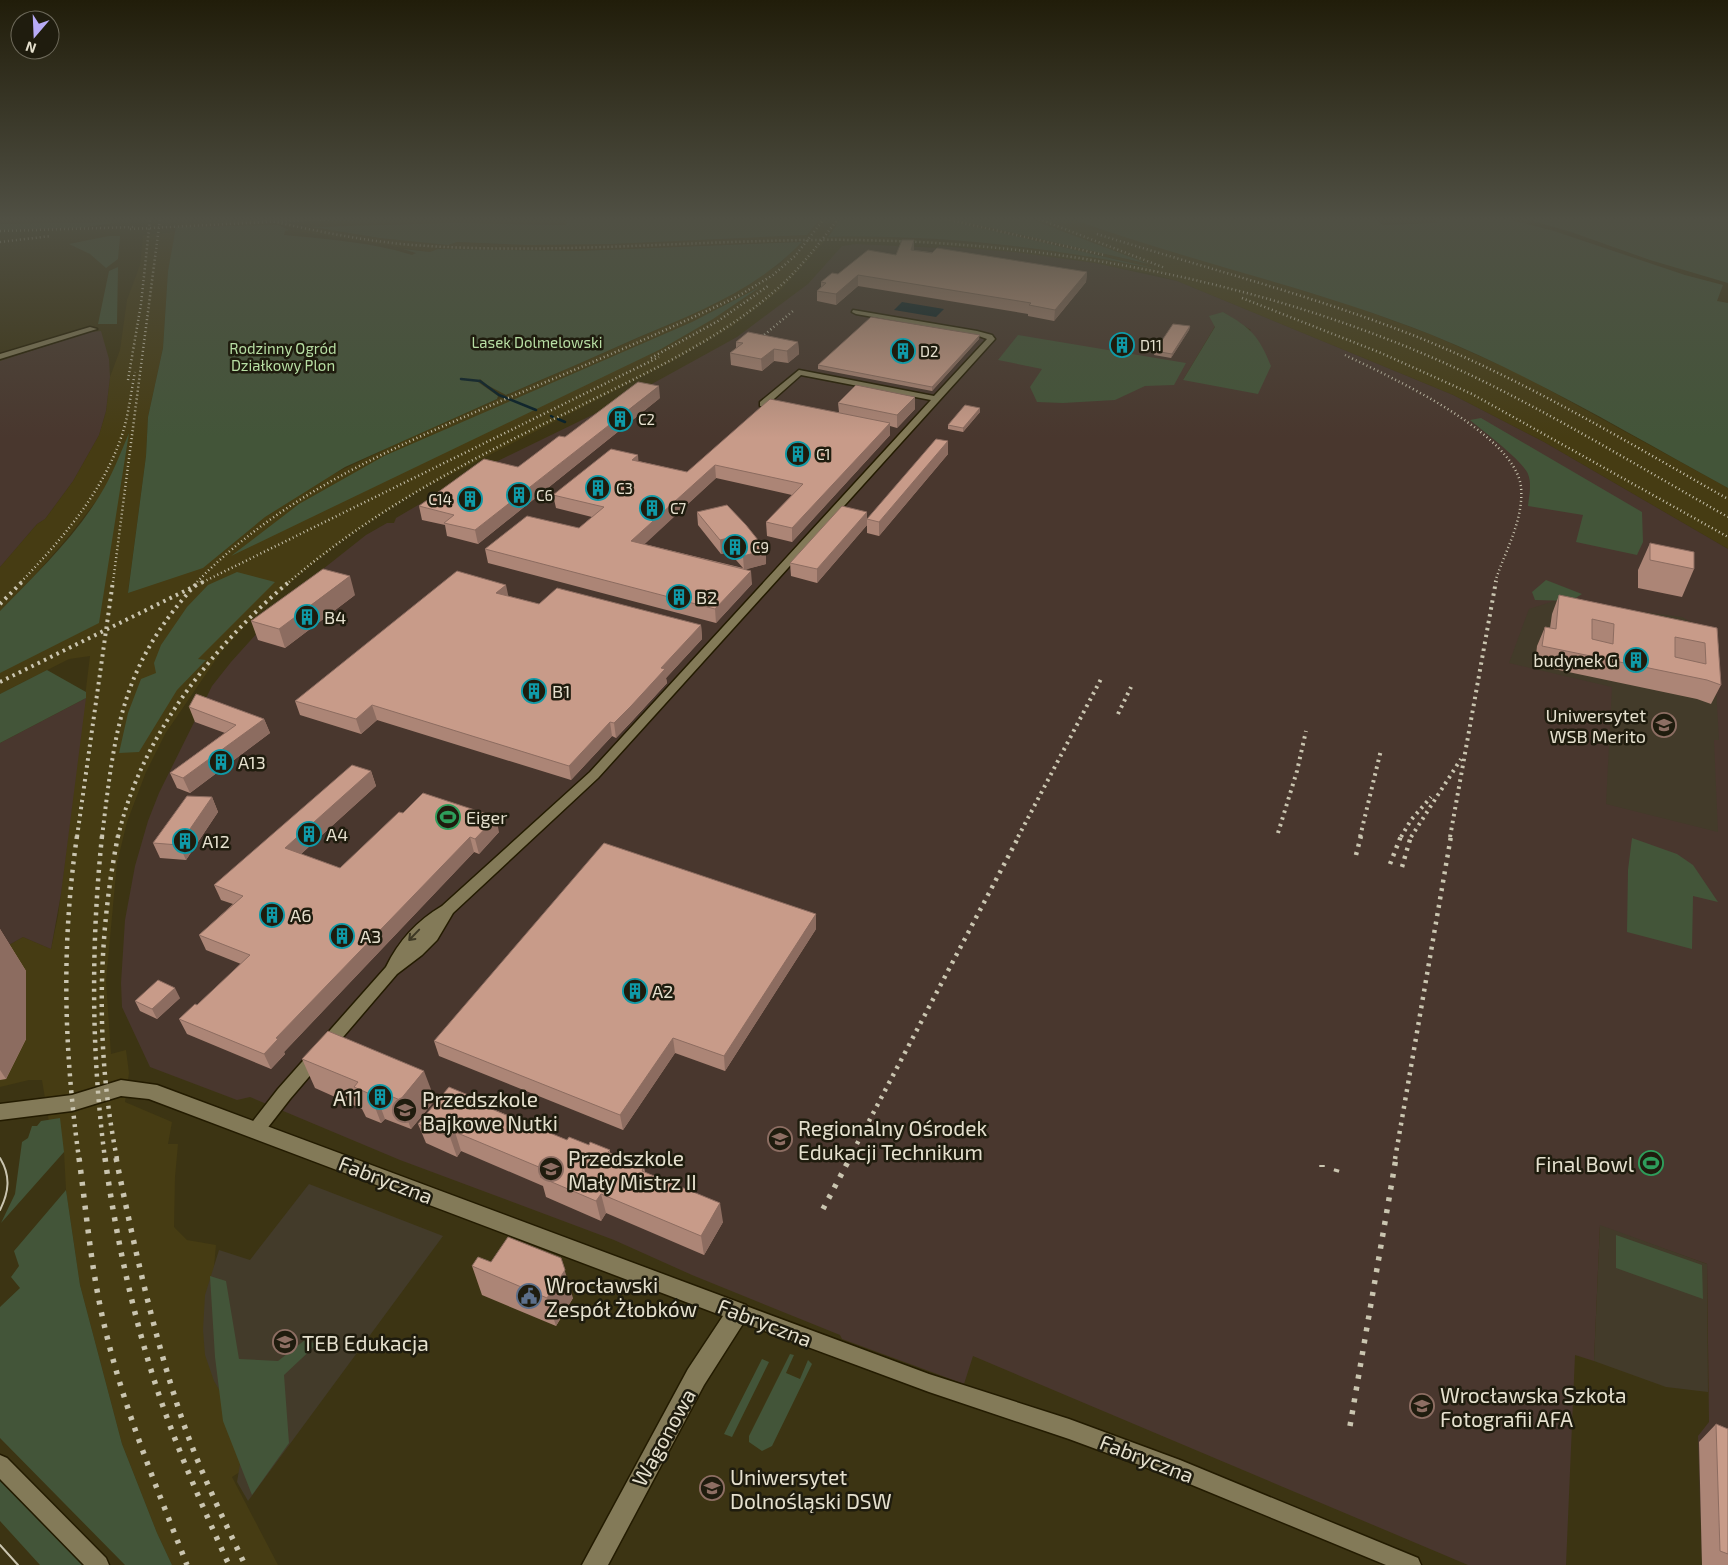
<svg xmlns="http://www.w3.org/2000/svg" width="1728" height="1565" viewBox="0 0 1728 1565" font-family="'Exo 2',sans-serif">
	<rect width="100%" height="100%" fill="#3c3413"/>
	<path fill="#463c13" d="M167,219H176L177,223L262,219L260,220L278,225L176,227V223H165Z
		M279,219H568L566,225L453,223L313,227L380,238L448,245L457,242L530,245L611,244L807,235L820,219H842L828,237L860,236L995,245L1064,252L1137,264L941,219H951L1144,263L1030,219H1072L1356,307L1432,335L1518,373L1728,488V549L1544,442L1453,395L1177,281L1153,274L1069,259L924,243L825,241L783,288L733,326L673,361L413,494L385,512L343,540L298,576L248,623L221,652L165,734L146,772L127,822L117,863L106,981L111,1054L126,1050L129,1073L125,1102L172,1122L168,1144H178L175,1177L174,1227L187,1240L216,1245L209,1321L265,1456L232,1477L278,1565H172L157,1533L122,1444L80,1285L66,1190L64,1152L49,1122L42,1080H29L0,1087V950L23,937L51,949L58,916L90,656L69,659L0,694V657L100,496L69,536L36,574L0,611V567L37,524L45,519L73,481L99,435L106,411L110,377L120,350L127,300L140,265L143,235L176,232L168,271L163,348L148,417L146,456L128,592L264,507L413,436L672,323L779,265L802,241L579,251L438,249L430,252L300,232L308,226Z"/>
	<path fill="#49372e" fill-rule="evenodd" d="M856,244L938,248L939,246L1014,252L1095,263L1177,281L1453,395L1544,442L1728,549V1565H1702L1698,1436L1709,1422L1707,1264L1600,1226L1594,1361L1575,1355L1566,1565H1468L973,1356L964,1384L842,1339L840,1335L692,1275L614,1240L400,1160L250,1097L237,1100L150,1067L122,1007L121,983L125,920L135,866L148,821L159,793L212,686L231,662L285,602L314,576L322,574L323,569L366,535L387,523H394L396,518L471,474L621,401L737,337L808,284L842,246ZM1223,312L1251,330L1183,380L1215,326Z
		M101,331L109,359L110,377L106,411L99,435L73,481L45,519L37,524L0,567V361L90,332Z
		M86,698L61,894L51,949L23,937L0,950V743Z"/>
	<path fill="#433b2a" d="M1554,601L1682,617L1713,634L1719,740H1714L1718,832L1606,804L1612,687L1509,663L1529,609Z
		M309,1184L443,1236L248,1501L237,1482L245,1434L214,1381L205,1355L203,1330L205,1295L219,1250L250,1260Z
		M1600,1225L1707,1264L1708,1392L1666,1387L1594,1361Z"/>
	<path fill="#435539" d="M568,219H820L807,235L611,244L528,245L457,242L448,245L380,238L312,227L453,223L566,225Z
		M841,219H941L1157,269C1047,247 936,234 828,237Z
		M951,219H1030L1149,264L974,224Z
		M1072,219H1376L1383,225L1437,223L1433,219H1505L1523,223L1554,231L1685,275L1723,285L1717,301L1728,303V488C1631,435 1535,377 1432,335C1315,288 1190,262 1072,219Z
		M1527,219H1728V283L1650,260L1571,232Z
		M118,222L81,228L0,230V224Z
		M278,225L289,230L285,231L284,235C327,239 371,242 412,255L416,253L403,249L430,252L438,249L579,251L802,242C754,291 700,311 639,337C595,357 550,376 506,395L487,385L480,379L478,382L498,396L497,399L345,467L265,517L203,568L128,593L146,456L148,417L163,348L168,271L176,227Z
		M109,236H120L118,259L106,268L90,254L69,244Z
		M118,267L117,324H98L109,271Z
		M760,287L713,319L661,349L231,556L299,504L384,456L692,322Z
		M1223,312C1251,328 1259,336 1271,366L1258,394L1183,380L1215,327L1209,316Z
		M1018,335L1186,363L1174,385L1145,386L1115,400L1063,403L1037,402L1030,387L1042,369L998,360Z
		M1481,418L1642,512L1643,542L1637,555L1576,542L1583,515L1528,506C1529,496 1532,484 1528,474C1522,460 1484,432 1470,420Z
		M129,433L99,623L0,673V611C35,575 74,538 100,495C112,476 120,454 129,433Z
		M237,572L275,582L198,659L206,660L177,690L139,752L119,753L128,713L141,679L156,673L154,663L161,645L187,607L208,585Z
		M1546,580L1582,594L1571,601L1535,600L1532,592Z
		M47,670L86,692V698L0,743V694Z
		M1632,838L1677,854L1693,865L1718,902L1693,896L1692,949L1627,932L1628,870Z
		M60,1118L64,1152L1,1223L15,1194L22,1142L28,1138L32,1126H37L41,1121Z
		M66,1190L80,1285L122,1444L157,1533L172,1565H125L0,1438V1307L20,1288L11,1277L19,1266L14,1251Z
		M1616,1235L1702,1265L1703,1299L1616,1268Z
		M210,1276L226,1281L239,1359L278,1361L305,1340L317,1344L284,1375L289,1443L252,1495L223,1421L215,1357Z
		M790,1354L794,1355L786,1373L800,1379L808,1360L812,1364L772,1446L762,1451L749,1442V1436Z
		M762,1359L769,1362L732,1437L724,1434Z
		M0,1479L83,1565H40L0,1521Z"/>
	<path fill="#061f29" d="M902,302L944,309L936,317L894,310Z"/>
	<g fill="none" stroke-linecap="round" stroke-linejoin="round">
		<path stroke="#061f29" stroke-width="2.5" d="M461,379L480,381L499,395L536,410
			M551,416L553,417
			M558,419L565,422"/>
		<defs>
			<path id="street" d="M853,310L977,331L992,335L995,339L598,778L453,913L437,940L422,955L397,974L290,1099L262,1135L256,1137L250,1135L248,1130L250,1125L278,1089L386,967C399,940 417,921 442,906L590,772L931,400L801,375L766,406H760V402L799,370L934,396L987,339L976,335L856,314L852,312Z
				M90,327L97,329L0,359V354Z
				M738,1303L929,1374L1069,1419L1180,1460L1418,1558L1421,1565H1386L1180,1480L1069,1439L929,1392L738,1321L732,1318L729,1312L732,1306Z
				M0,1455L7,1458L106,1558L109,1565H84L0,1479Z"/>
			<path id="secondary" d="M121,1080L157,1085L746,1305L749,1312L746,1319L704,1385L608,1565H582L688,1369L723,1316L149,1099L121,1096L72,1111L0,1120V1104L72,1095Z"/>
		</defs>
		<use href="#street" stroke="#231b00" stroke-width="3"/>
		<use href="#secondary" stroke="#231b00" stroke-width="3"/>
		<use href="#street" fill="#837a58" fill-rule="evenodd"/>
		<use href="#secondary" fill="#837a58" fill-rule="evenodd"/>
		<path stroke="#cac5b0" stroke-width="2" d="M0,1158C11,1176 9,1192 0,1210
			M0,1545L18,1565"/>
		<path stroke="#cac5b0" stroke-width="2.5" stroke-dasharray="1 3" stroke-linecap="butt" d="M262,219C312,230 362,241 413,245C561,256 709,238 857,240C1054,243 1250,279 1431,357C1534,402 1630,462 1728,517
			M946,219L1104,255
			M1039,219L1165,268
			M320,220L353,219
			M130,229L326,219
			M0,231L136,227
			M1097,234C1205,268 1315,296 1420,338C1528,382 1627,442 1728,499
			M0,242L51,236
			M1242,298L1381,353L1472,394L1728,537
			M752,345L793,311
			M1345,355C1390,377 1515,433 1521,487C1524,520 1505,551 1495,582
			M651,358L718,321L768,286
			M128,380L141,304L150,219
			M21,582C63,538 104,491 123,432C129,412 131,392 135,372
			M113,582L160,219
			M197,582C281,495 392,448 501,401C581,367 662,333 740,295L773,275L795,256L824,219
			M203,582L659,357
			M289,582C373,510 469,460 568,412C637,377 711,345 770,295C797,273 817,246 838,219"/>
		<path stroke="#cac5b0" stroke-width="4" stroke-dasharray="2.5 4.5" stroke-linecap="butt" d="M0,604L23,581
			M0,682L205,581
			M1118,714L1131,687
			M1278,833L1297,771L1306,731
			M77,837L113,581
			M102,837C115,729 121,664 199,581
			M118,837C141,736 212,647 290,581
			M1018,837L1101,679
			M1360,837L1381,750
			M1401,837L1411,820L1431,797
			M1411,837L1461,759
			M1450,837L1496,581"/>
		<path stroke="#cac5b0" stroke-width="4.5" stroke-dasharray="3 5.5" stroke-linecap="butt" d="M77,836C61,946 64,1049 79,1159
			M102,836C91,944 91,1052 105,1159
			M1356,855L1361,836
			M1390,864L1401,836
			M1402,867L1411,836
			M117,1159C96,1054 97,941 118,836
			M849,1159L1019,836
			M1395,1159L1451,836"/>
		<path stroke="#cac5b0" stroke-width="5.5" stroke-dasharray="4 8" stroke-linecap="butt" d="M79,1158C85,1202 89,1246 97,1290C114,1385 152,1476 187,1565
			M105,1158C116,1237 133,1316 158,1392C178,1451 203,1508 229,1565
			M116,1158C134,1246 154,1337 183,1422C200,1471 223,1518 245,1565
			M1322,1165V1167
			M1336,1172L1337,1169
			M823,1209L850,1158
			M1350,1426L1396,1158"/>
	</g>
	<path fill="#ac8576" d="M914,240V250L1087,272L1086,282L1054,321L1028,316V314L858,286L836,305L817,301V291L821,287V282L838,274L896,255Z
		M1190,326L1189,330L1171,358L1154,355L1155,351Z
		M979,339L932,391L818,369V365Z
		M736,342H798L799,354L788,363L774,361L762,371L731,365L730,353L736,348Z
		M915,397V409L897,428L890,426V435L792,542L767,536L766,522L792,495L716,478L644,544L743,568L729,552L721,554L698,525L697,512L766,550V564L746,569L752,584L716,623L488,563L485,549L579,528L592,517L556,508L553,495L638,461L687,472L839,412L838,403Z
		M660,398L478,544L447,536L445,525L422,520L419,506L518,467L565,437Z
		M980,408V412L963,432L948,429V425Z
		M948,441V454L879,536L867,533V519Z
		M867,512V525L817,583L791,576L790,563Z
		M1650,543L1694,569L1682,597L1638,588V570Z
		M355,595L285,648L258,640L251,621Z
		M1559,595L1717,628L1721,685L1711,704L1697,699L1535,665L1537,646L1545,627L1550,628L1552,614Z
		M508,596L539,604L701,625L702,639L666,678L667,683L633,720L616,738L612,736L571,780L377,720L361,734L300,715L295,701Z
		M189,707L264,719L270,733L190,793L177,788L170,773L225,733L195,722Z
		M371,771L376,786L301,854L340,868L403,813L499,832L479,854L474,852L284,1052L285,1054L271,1069L187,1034L179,1019L197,1005L241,964L206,950L199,935L233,904L221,900L214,885Z
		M212,797L218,812L186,860L160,858L153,843Z
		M0,929L26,971V1039L6,1079L0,1080Z
		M816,929L725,1071L675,1053L623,1130L439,1056L434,1041Z
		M180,998L157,1019L140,1011L135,1001Z
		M302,1059L435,1100L411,1129L385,1119L381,1123L366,1117L362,1109L315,1088Z
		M480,1100L481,1104L567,1140L589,1145L610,1150V1153L644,1167L645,1172L723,1222L704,1255L606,1213L601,1221L546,1197L543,1186L461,1151L457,1157L426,1143L418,1124Z
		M472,1266L573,1298L556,1326L482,1295Z
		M1716,1424L1728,1429V1565H1702L1699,1442Z"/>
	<path fill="#8c6c60" d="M914,240V251L911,250Z
		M1087,272L1086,282L1054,321L1055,310Z
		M858,275V286L836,305V294Z
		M1190,326L1189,330L1171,358L1172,354Z
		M980,335L979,339L932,391V387Z
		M798,342L799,354L788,363L787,351Z
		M774,349V361L762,371L761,359Z
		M659,386L660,398L478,544L475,530Z
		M915,397V409L897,428V415Z
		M980,408V412L963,432V428Z
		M890,423V435L792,542V528Z
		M948,441V454L879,536V522Z
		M638,455L639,468L632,460Z
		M715,465L716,478L633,555L631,541Z
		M867,512V525L817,583V569Z
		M728,538L729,552L721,554L720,540Z
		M766,550V564L744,570L743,556Z
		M751,571L752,584L716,623L715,609Z
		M350,576L355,595L285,648L279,629Z
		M506,585L509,599L496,593Z
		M701,625L702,639L666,678L667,683L616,738L614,723L661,668Z
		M372,705L377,720L361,734L356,719Z
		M264,719L270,733L190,793L183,778Z
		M610,722L612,736L571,780L569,766Z
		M371,771L376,786L291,863L285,848Z
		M212,797L218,812L186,860L179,845Z
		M496,817L499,832L479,854L475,839Z
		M470,837L474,852L284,1052L285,1054L271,1069L264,1054L276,1038Z
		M816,914V929L725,1071L724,1056Z
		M0,929L26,971V1039L6,1079L0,1070Z
		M175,988L180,998L157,1019L152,1009Z
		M673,1038L675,1053L623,1130L620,1115Z
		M424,1071L435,1100L411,1129L400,1100Z
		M374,1089L385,1119L381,1123L370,1094Z
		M455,1132L461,1151L457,1157L450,1137Z
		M601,1194L606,1213L601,1221L596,1201Z
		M720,1203L723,1222L704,1255L701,1236Z
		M561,1258L573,1298L556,1326L547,1298Z"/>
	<path fill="#c89b89" stroke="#8c6c60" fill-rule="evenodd" d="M902,240H914L911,250L932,253L937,248L1087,272L1055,310L1029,305L1031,303L858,275L836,294L817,291L826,283L821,282L832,273L838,274L868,250L896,255Z
		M871,317L980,335L932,387L818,365Z
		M1173,324L1190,326L1172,354L1155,351Z
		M748,332L798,342L787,351L774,349L761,359L730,353L743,343L736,342Z
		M638,382L659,386L475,530L444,523L454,515L419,506L484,459L518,467L559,436L565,437Z
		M856,385L915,397L897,415L838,403Z
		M770,399L890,423L792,528L766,522L803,484L715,465L631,541L751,571L715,609L485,549L527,516L579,528L604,507L553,495L611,449L638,455L632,460L687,472Z
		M965,405L980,408L963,428L948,425Z
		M936,439L948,441L879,522L867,519Z
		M727,505L746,525L766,550L743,556L728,538L720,540L697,512Z
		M842,506L867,512L817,569L790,563Z
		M1650,543L1694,552V569L1650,560Z
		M323,569L350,576L279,629L251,621Z
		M457,571L506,585L496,593L539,604L557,588L701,625L661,668L665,669L631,706L614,723L610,722L569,766L372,705L356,719L295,701Z
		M1559,595L1717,628L1721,685L1707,680L1542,646L1545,627L1556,629ZM1592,619L1614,624L1613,644L1592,639ZM1675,637L1705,643L1706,664L1675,657Z
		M196,694L264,719L183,778L170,773L236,725L189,707Z
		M352,765L371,771L285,848L340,868L399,812L403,813L423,793L496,817L475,839L470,837L276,1038L278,1039L264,1054L179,1019L195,1004L197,1005L250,955L199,935L243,896L214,885Z
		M187,796L212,797L179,845L153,843Z
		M604,843L816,914L724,1056L673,1038L620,1115L434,1041Z
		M158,980L175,988L152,1009L135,1001Z
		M328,1031L424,1071L400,1100L374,1089L370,1094L354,1087L358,1082L302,1059Z
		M449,1087L480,1100L477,1103L567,1140L569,1137L589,1145L590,1142L610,1150L608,1152L644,1167L642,1171L720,1203L701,1236L601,1194L596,1201L540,1177L546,1170L455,1132L450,1137L418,1124Z
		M508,1237L561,1258L565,1270L547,1298L472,1266L478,1257L491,1262Z
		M1716,1424L1728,1429V1554L1720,1551Z"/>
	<defs><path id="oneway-shaft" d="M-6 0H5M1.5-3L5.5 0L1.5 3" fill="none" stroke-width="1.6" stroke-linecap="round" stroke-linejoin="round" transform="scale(1.25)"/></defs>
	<use stroke="#3d3824" href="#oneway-shaft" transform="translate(414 935) rotate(134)"/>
	<linearGradient id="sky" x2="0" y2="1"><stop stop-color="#211d0a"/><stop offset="0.5" stop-color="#505044"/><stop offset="1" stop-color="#505044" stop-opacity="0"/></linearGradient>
	<rect width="1728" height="438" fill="url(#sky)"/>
	<defs>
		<symbol id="building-ring" viewBox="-11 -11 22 22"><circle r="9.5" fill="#1f1c0e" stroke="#0f9aa8" stroke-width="1.5"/><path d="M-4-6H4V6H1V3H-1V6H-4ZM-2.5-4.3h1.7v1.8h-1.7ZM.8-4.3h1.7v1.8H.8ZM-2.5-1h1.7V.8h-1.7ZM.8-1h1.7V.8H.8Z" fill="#0f9aa8"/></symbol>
		<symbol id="university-ring" viewBox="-11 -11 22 22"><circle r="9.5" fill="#1f1c0e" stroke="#8d6e63" stroke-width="1.5"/><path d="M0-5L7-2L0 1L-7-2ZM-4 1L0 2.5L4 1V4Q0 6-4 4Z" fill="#8d6e63"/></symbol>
		<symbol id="stadium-ring" viewBox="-11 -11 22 22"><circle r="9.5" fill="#1f1c0e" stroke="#2e9e5b" stroke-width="1.5"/><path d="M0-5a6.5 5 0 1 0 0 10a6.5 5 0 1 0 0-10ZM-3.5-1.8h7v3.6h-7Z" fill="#2e9e5b"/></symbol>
		<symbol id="school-ring" viewBox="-11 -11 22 22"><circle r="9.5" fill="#1f1c0e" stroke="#8d6e63" stroke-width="1.5"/><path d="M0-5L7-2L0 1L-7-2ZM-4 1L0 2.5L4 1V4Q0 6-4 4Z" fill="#8d6e63"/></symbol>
		<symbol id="civic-ring" viewBox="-11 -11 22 22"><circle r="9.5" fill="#1f1c0e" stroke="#5c6f8a" stroke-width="1.5"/><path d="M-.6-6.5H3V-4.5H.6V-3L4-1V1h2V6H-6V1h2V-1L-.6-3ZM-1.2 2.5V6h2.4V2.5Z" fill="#5c6f8a"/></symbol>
	</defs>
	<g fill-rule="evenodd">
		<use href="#building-ring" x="1108" y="331" width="28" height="28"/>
		<use href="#building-ring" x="889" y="337" width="28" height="28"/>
		<use href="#building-ring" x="606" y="405" width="28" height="28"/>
		<use href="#building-ring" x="784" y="440" width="28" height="28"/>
		<use href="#building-ring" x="584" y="474" width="28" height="28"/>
		<use href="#building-ring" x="505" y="481" width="28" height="28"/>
		<use href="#building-ring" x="456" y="485" width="28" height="28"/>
		<use href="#building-ring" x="638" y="494" width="28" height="28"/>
		<use href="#building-ring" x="721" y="533" width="28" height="28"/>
		<use href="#building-ring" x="665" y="583" width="28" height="28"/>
		<use href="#building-ring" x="293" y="603" width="28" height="28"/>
		<use href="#building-ring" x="1622" y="646" width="28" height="28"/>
		<use href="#building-ring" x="520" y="677" width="28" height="28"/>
		<use href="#university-ring" x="1650" y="711" width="28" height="28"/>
		<use href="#building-ring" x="207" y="748" width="28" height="28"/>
		<use href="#stadium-ring" x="434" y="803" width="28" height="28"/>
		<use href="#building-ring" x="295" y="820" width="28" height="28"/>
		<use href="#building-ring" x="171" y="827" width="28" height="28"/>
		<use href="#building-ring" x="258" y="901" width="28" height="28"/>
		<use href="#building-ring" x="328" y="922" width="28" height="28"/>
		<use href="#building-ring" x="621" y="977" width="28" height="28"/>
		<use href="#building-ring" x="366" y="1083" width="28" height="28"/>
		<use href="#school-ring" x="391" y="1096" width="28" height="28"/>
		<use href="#school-ring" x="766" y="1125" width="28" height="28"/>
		<use href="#stadium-ring" x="1637" y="1149" width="28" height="28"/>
		<use href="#school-ring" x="537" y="1155" width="28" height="28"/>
		<use href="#civic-ring" x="515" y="1282" width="28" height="28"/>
		<use href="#university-ring" x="271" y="1328" width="28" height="28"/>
		<use href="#university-ring" x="1408" y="1392" width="28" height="28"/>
		<use href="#university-ring" x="698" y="1474" width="28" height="28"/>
	</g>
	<g text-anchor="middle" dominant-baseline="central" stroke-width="5" stroke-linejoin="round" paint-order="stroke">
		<g font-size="15" fill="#b8dfa4" stroke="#1f1c0e">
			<text x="537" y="342">Lasek Dolmelowski</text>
			<text x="283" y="348">Rodzinny Ogród<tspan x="283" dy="17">Działkowy Plon</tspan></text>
		</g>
		<g font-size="15" fill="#e5e0ce" stroke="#1f1c0e" text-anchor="start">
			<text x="1140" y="345">D11</text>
			<text x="920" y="351">D2</text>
			<text x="638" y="419">C2</text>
			<text x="816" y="454">C1</text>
			<text x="616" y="488">C3</text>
			<text x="536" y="495">C6</text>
			<text x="452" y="499" text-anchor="end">C14</text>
			<text x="670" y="508">C7</text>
			<text x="752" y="547">C9</text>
		</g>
		<g font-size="18" fill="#e5e0ce" stroke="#1f1c0e" text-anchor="start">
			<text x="696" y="597">B2</text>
			<text x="324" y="617">B4</text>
			<text x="1618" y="660" text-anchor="end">budynek G</text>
			<text x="552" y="691">B1</text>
			<text x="1646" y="715" text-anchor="end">Uniwersytet<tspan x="1646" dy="21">WSB Merito</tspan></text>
			<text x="238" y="762">A13</text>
			<text x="466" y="817">Eiger</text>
			<text x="326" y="834">A4</text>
			<text x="202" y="841">A12</text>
			<text x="290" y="915">A6</text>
			<text x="360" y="936">A3</text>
			<text x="652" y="991">A2</text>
		</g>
		<g font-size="21" fill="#e5e0ce" stroke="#1f1c0e" text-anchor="start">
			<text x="362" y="1097" text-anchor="end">A11</text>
			<text x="422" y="1098">Przedszkole<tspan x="422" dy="24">Bajkowe Nutki</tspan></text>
			<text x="798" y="1127">Regionalny Ośrodek<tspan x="798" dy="24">Edukacji Technikum</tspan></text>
			<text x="568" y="1157">Przedszkole<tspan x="568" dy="24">Mały Mistrz II</tspan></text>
			<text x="1634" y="1163" text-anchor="end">Final Bowl</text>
			<text x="546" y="1284">Wrocławski<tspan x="546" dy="24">Zespół Żłobków</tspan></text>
			<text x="302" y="1342">TEB Edukacja</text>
			<text x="1440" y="1394">Wrocławska Szkoła<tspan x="1440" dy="24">Fotografii AFA</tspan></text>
			<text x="730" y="1476">Uniwersytet<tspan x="730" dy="24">Dolnośląski DSW</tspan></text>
		</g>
		<g font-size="21" fill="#e5e0ce" stroke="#1f1c0e">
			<text transform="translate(386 1179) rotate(21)">Fabryczna</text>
			<text transform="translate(765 1322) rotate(21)">Fabryczna</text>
			<text transform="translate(663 1437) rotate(-61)">Wagonowa</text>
			<text transform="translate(1147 1458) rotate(21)">Fabryczna</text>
		</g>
	</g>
	<g transform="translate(35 35) rotate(199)"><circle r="24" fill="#1f1c0e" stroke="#6e6a5b"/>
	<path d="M0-4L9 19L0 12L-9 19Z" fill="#b8abf7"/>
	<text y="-8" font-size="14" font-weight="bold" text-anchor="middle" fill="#e5e0ce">N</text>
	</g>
</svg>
